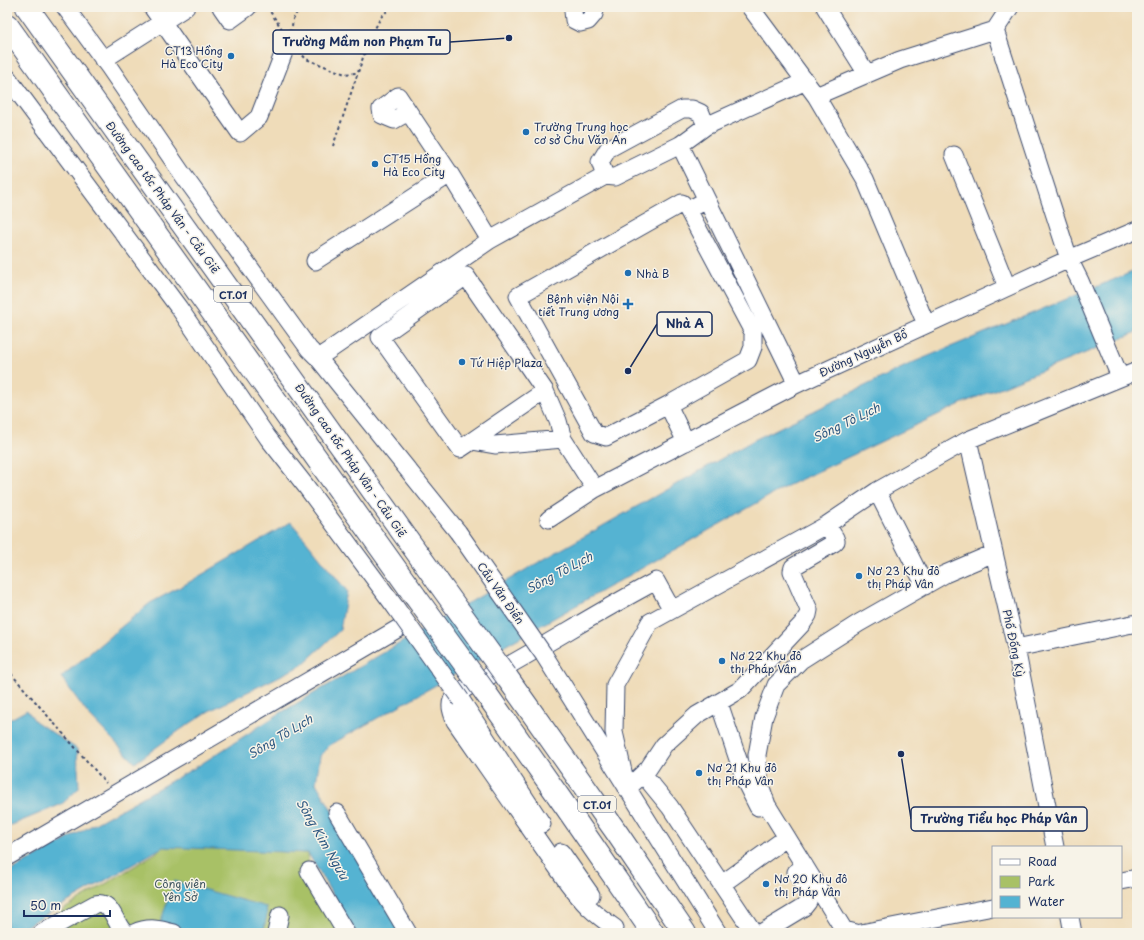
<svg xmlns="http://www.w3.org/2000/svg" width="1144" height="940" viewBox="0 0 1144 940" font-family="'Playpen Sans',sans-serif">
	<rect width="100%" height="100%" fill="#f7f3e8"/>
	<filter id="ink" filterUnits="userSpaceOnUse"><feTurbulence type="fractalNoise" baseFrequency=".025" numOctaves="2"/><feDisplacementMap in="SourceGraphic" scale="8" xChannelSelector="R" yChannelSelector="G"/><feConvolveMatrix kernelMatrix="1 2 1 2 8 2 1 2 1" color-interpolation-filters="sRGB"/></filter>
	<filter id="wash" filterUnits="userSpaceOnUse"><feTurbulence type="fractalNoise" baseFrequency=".012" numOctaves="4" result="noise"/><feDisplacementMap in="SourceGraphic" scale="16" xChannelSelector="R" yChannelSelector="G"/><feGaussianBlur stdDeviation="0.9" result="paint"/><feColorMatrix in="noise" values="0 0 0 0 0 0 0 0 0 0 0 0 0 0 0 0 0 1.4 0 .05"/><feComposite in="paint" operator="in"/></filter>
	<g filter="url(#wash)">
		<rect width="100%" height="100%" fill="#efdcb9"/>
		<path fill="#a8c166" stroke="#627862" d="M162,845L308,853L309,872L346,933H25L156,853Z"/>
		<path fill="#54b3d2" stroke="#387198" d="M1137,270V332L965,402L787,486L330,745L320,756L316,783L403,933H355L308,853L163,847L14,933H7V873L198,766L277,715L532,566L754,440L914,362Z
			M291,522L347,591L340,630L302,665L209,711L180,730L135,763L88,714L61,677L150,603L186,584Z
			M27,710L35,721L77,749L79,788L62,804L7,827V721Z
			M174,881L266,907L267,915L263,933H157Z"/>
	</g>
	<g filter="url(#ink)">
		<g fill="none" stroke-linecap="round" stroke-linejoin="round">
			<defs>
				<path id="minor" d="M65,7L109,67L183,175L309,349L318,358L458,532
					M152,7L240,133L259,117L289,39
					M221,7L230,20L248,7
					M574,7L573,11L574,20L580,23L588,21L594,14L596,7
					M750,7L816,96L865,179L926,324
					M825,7L867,74
					M995,30L1069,259L1080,281L1120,377
					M103,60L186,7
					M7,77L179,308L268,438L305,485L396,608
					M816,96L900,60L995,30L1010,7
					M408,112L394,120L382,115L381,109L398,96L450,174L490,240
					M680,145L797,384
					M954,155L1007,287
					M605,176L600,162L608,149L682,109H692L701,113L706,126
					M688,210L682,203L518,296L594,433L606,437L668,405L748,360L753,347V332L688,210L707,200
					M315,261L450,174
					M318,358L490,240L605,176L615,177L680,145L706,126L806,81
					M668,405L686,442
					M563,439L495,445L472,441L460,449L380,337L466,276L545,391L558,421L563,439L595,489
					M968,440L1016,648L1055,847
					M472,441L545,391
					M877,491L925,586
					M549,519L595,489L797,384L1069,259L1137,230
					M1016,648L1137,623
					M544,655L718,933
					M461,700L542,824
					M719,703L746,783L758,807
					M643,774L670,807L754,933
					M627,789L614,732L615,685L650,622L825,526L877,491L968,440L1137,371
					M627,789L648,769L664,745L697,715L740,690L802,624L808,615L809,610L792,571L793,567L834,543L836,541L835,538L827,525
					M337,813L408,933
					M561,852L591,895
					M7,857L399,628
					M309,871L346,933
					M1121,881L1137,878
					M722,884L779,843
					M1070,917L1073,933
					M615,928C593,913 583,903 568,883L455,721C453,715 449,707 452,700C457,690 482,680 493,674C548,644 601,610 656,581L672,610
					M42,933L95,904C113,900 114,924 125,933
					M134,933C149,926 160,929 174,933
					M276,933L280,915
					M761,933L804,907L808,902L807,891L796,872
					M856,933L844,930L767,805L760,785L757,755L764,717L776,685L801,660L859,623L945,574L994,553
					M861,933L993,907"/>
				<path id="highway" d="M27,7L438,582
					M7,25L415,596
					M506,676L617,833L685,933
					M485,692L566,807L653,933"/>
			</defs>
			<use href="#minor" stroke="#3b496c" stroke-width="19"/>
			<use href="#highway" stroke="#3b496c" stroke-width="24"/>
			<path stroke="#3b496c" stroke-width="2" stroke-dasharray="3 3" stroke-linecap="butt" d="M267,7L282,29
				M292,26L293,19L300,7
				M299,51L306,59L345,74L357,73
				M333,146L369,40L381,17L391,7
				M7,669L106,783"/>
			<use href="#minor" stroke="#fff" stroke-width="17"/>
			<use href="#highway" stroke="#fff" stroke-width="22"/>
			<defs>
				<path id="minor-bridge" d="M458,532L544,655
					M396,608L461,700"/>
				<path id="highway-bridge" d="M438,582L506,676
					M415,596L485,692"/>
			</defs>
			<use href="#minor-bridge" stroke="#3b496c" stroke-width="19" stroke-linecap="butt"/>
			<use href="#highway-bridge" stroke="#3b496c" stroke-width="24" stroke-linecap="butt"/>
			<use href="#minor-bridge" stroke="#fff" stroke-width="17"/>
			<use href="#highway-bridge" stroke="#fff" stroke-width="22"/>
		</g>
	</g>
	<g fill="#1f6fb2" stroke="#f7f3e8" stroke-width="1.5">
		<circle cx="231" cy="56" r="4"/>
		<circle cx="526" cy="132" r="4"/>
		<circle cx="375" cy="164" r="4"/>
		<circle cx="628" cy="273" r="4"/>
		<path d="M626 298h4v4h4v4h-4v4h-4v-4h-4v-4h4z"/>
		<circle cx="462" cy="362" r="4"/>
		<circle cx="859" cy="576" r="4"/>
		<circle cx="722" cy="661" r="4"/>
		<circle cx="699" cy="773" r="4"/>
		<circle cx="766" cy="884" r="4"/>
	</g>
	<g text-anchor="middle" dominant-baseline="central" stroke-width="3" stroke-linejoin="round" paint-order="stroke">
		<g fill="#f7f3e8" stroke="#5d6a87" stroke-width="1">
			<rect x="214" y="286" width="38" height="16" rx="3"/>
			<rect x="578" y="796" width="38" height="16" rx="3"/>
		</g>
		<g font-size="10" font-weight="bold" fill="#1b2f5e">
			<text x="233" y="294">CT.01</text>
			<text x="597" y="804">CT.01</text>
		</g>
		<g font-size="11" fill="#1b2f5e" stroke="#f7f3e8" text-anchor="start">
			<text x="223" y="50" text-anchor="end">CT13 Hồng<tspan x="223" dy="13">Hà Eco City</tspan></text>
			<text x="534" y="126">Trường Trung học<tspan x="534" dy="13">cơ sở Chu Văn An</tspan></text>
			<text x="383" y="158">CT15 Hồng<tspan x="383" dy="13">Hà Eco City</tspan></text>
			<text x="636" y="273">Nhà B</text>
			<text x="619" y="298" text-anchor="end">Bệnh viện Nội<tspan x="619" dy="13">tiết Trung ương</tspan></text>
			<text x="470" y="362">Tứ Hiệp Plaza</text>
			<text x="867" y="570">Nơ 23 Khu đô<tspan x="867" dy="13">thị Pháp Vân</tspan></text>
			<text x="730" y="655">Nơ 22 Khu đô<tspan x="730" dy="13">thị Pháp Vân</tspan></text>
			<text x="707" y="767">Nơ 21 Khu đô<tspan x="707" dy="13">thị Pháp Vân</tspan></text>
			<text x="774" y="878">Nơ 20 Khu đô<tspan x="774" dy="13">thị Pháp Vân</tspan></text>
		</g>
		<g font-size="11" fill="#1b2f5e" stroke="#f7f3e8">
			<text transform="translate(163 197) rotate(54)">Đường cao tốc Pháp Vân - Cầu Giẽ</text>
			<text transform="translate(863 353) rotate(-25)">Đường Nguyễn Bồ</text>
			<text transform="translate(351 460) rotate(55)">Đường cao tốc Pháp Vân - Cầu Giẽ</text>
			<text transform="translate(501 593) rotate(55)">Cầu Văn Điển</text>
			<text transform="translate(1014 643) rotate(78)">Phố Đống Kỳ</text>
		</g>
		<g font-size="11" fill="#3e5460" stroke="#f7f3e8">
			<text x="180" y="883">Công viên<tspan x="180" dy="13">Yên Sở</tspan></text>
		</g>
		<g font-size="12" font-style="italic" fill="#2c5781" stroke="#f7f3e8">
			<text transform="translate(846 422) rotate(-26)">Sông Tô Lịch</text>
			<text transform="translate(559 572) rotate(-28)">Sông Tô Lịch</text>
			<text transform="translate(280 736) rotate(-31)">Sông Tô Lịch</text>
			<text transform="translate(323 839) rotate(60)">Sông Kim Ngưu</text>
		</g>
	</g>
	<path fill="none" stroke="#1b2f5e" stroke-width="1.5" d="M509 38L450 42M628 371L657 324M901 754L911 819"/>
	<g fill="#1b2f5e" stroke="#f7f3e8" stroke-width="1.5">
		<circle cx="509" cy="38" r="4"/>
		<circle cx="628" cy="371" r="4"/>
		<circle cx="901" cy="754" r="4"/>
	</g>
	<g fill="#f7f3e8" stroke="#1b2f5e" stroke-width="1.5">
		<rect x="273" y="30" width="177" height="24" rx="4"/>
		<rect x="657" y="312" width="55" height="24" rx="4"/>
		<rect x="911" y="807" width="176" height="24" rx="4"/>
	</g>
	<g font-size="12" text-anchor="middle" font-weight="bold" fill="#1b2f5e">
		<text x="362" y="46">Trường Mầm non Phạm Tu</text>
		<text x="685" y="328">Nhà A</text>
		<text x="999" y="823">Trường Tiểu học Pháp Vân</text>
	</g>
	<rect width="1144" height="940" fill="none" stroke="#f7f3e8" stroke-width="24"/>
	<rect x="992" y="846" width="130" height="72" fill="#f7f3e8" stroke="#9fa5b1"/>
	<rect x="1000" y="859" width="20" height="6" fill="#ffffff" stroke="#9fa5b1"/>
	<text x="1028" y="866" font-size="12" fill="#1b2f5e">Road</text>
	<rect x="1000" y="876" width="20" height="12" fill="#a8c166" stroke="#9fa5b1"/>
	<text x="1028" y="886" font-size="12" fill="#1b2f5e">Park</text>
	<rect x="1000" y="896" width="20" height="12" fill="#54b3d2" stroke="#9fa5b1"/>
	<text x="1028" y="906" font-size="12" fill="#1b2f5e">Water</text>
	<path d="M24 910v6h86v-6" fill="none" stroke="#1b2f5e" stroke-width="2"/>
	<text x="30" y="910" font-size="12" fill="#1b2f5e" stroke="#f7f3e8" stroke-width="3" paint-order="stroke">50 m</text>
</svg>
